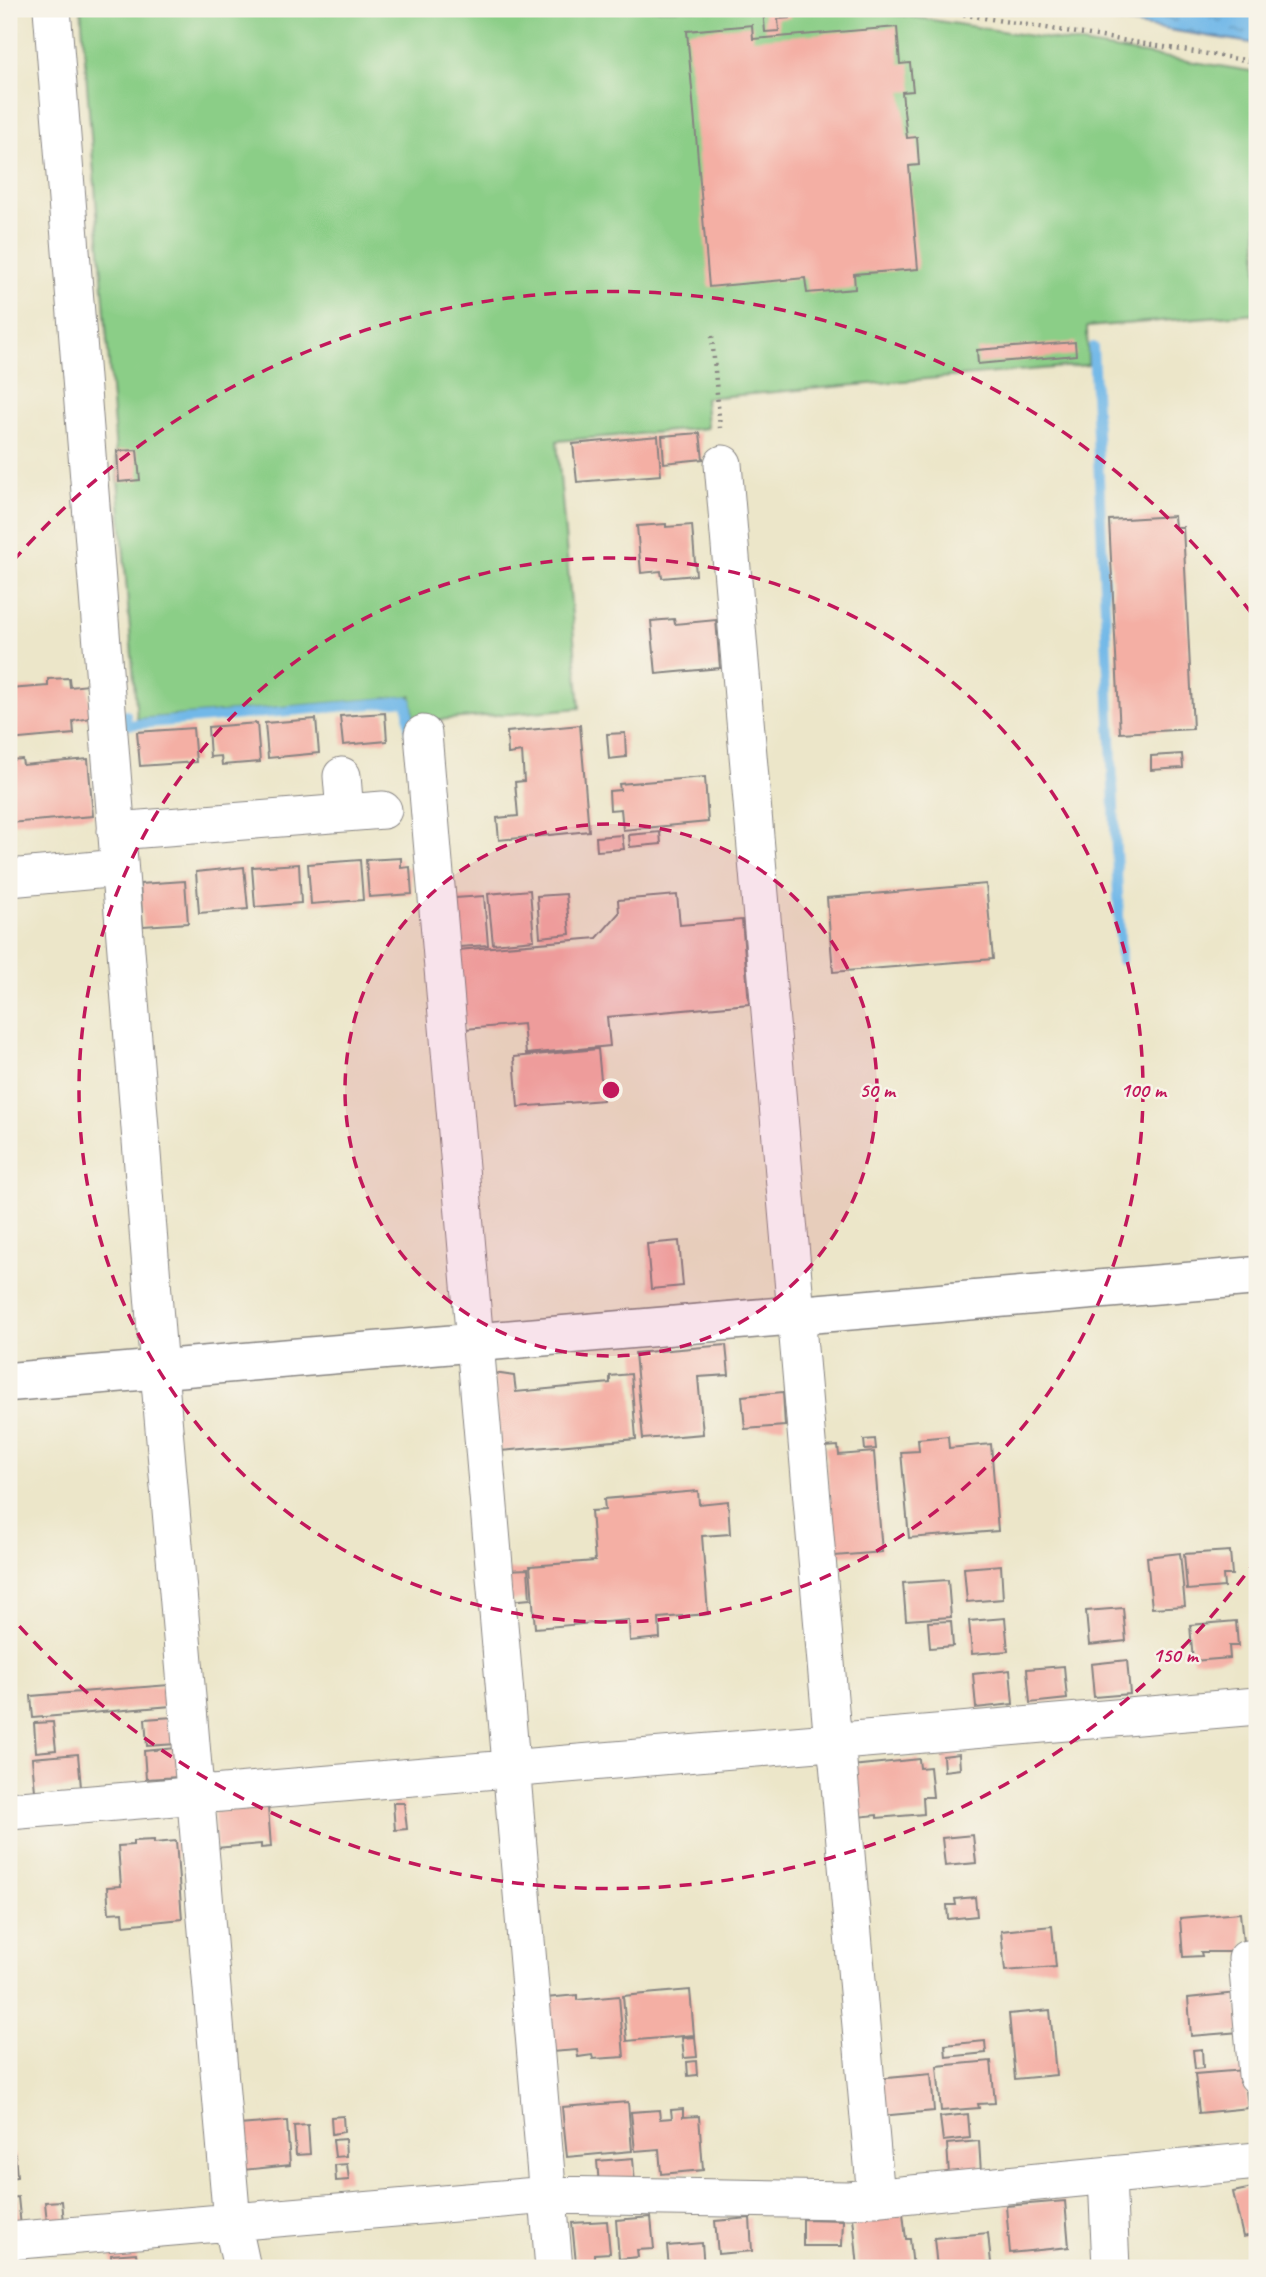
<svg xmlns="http://www.w3.org/2000/svg" width="1266" height="2277" viewBox="0 0 1266 2277" font-family="Caveat,sans-serif">
	<defs>
		<pattern id="water-ripples" width="26" height="14" patternUnits="userSpaceOnUse" patternTransform="scale(1.75)"><rect width="26" height="14" fill="#71b8e8"/><path d="M2 4q2-2 4 0t4 0M15 11q2-2 4 0t4 0" fill="none" stroke="#5c95bd"/></pattern>
	</defs>
	<rect width="100%" height="100%" fill="#f7f3e8"/>
	<filter id="ink" filterUnits="userSpaceOnUse"><feTurbulence type="fractalNoise" baseFrequency=".0143" numOctaves="2"/><feDisplacementMap in="SourceGraphic" scale="14" xChannelSelector="R" yChannelSelector="G"/><feConvolveMatrix kernelMatrix="1 2 1 2 8 2 1 2 1" color-interpolation-filters="sRGB"/></filter>
	<filter id="wash" filterUnits="userSpaceOnUse"><feTurbulence type="fractalNoise" baseFrequency=".00686" numOctaves="4" result="noise"/><feDisplacementMap in="SourceGraphic" scale="28" xChannelSelector="R" yChannelSelector="G"/><feGaussianBlur stdDeviation="1.57" result="paint"/><feColorMatrix in="noise" values="0 0 0 0 0 0 0 0 0 0 0 0 0 0 0 0 0 1.4 0 .05"/><feComposite in="paint" operator="in"/></filter>
	<g filter="url(#wash)">
		<rect width="100%" height="100%" fill="#ece6c9"/>
		<path fill="#8bce87" stroke="#567861" stroke-width="2" d="M81,9H863L1257,72V313L1087,327L1088,365L705,398L707,428L557,441L580,708L414,722L411,696L137,719Z"/>
		<path fill="url(#water-ripples)" stroke="#4a6d92" stroke-width="2" d="M1037,9H1257V44Z"/>
		<g fill="none" stroke-linecap="round" stroke-linejoin="round">
			<path stroke="#71b8e8" stroke-width="10" d="M1093,347L1121,960
				M126,714V725L407,701L410,735"/>
		</g>
		<g id="blocks">
			<path fill="#f4afa4" d="M763,9H789L790,18L778,19L779,31L765,32Z
				M752,25L753,39L897,27L900,64L910,63L913,91L902,92L907,138L917,137L919,165L909,166L918,269L854,274L855,289L807,293L805,278L709,287L687,31Z
				M1075,342L1076,355L978,364L977,350Z
				M700,433L703,459L664,463L662,436Z
				M658,436L661,475L577,482L573,444Z
				M137,450L140,480L119,482L117,451Z
				M1174,516L1175,527H1183L1193,729L1120,733L1109,520Z
				M666,524V527L692,525L696,575L662,578L661,571L641,573L637,526Z
				M674,619L675,624L716,620L720,668L656,674L651,621Z
				M69,678L70,687L88,685L91,718L73,721L74,734L9,740V689L48,686V679Z
				M1257,711V758H1254L1252,712Z
				M385,713L387,741L343,745L340,716Z
				M316,719L319,753L268,758L265,723Z
				M257,723L260,762L222,765L221,756L210,757L208,727Z
				M580,725L589,831L499,840L497,818L518,816L515,782L524,781L522,752L508,754L507,732Z
				M193,728L196,762L140,766L137,732Z
				M625,733L626,757L609,759L607,734Z
				M1182,754L1183,768L1151,770V756Z
				M22,759L23,765L88,759L93,816L9,823V760Z
				M705,777L708,822L623,830L621,809L610,810L609,791L620,790L619,784Z
				M660,832L661,844L630,847L629,835Z
				M622,835L624,849L597,851L596,837Z
				M401,858V868L410,867L412,894L369,897L366,860Z
				M360,860L363,900L311,904L308,864Z
				M299,864L301,903L255,907L252,867Z
				M244,867L248,909L199,913L196,872Z
				M185,881L188,923L143,926L140,884Z
				M986,884L993,959L833,972L827,898Z
				M530,890L534,940L493,944L488,894Z
				M566,894L570,934L540,937L537,896Z
				M677,895L680,925L742,920L749,1004L607,1017L610,1046L526,1054L523,1024L465,1029L458,950L597,938L619,913L618,900Z
				M484,896L488,945L459,947L455,898Z
				M598,1049L603,1100L518,1107L514,1057Z
				M679,1241L683,1286L651,1289L647,1244Z
				M726,1345L729,1375L698,1377L703,1434L643,1439L635,1353Z
				M494,1373L514,1376L516,1392L610,1383V1376L631,1374L636,1439L500,1451Z
				M783,1392L785,1426L745,1429L742,1396Z
				M948,1436L949,1448L991,1444L998,1531L909,1538L901,1452L919,1451L918,1439Z
				M875,1439L876,1449L865,1450L864,1440Z
				M838,1446L839,1455L874,1452L882,1552L835,1556L825,1447Z
				M698,1491L699,1504L728,1501L730,1534L702,1536L708,1614L659,1618L660,1638L630,1641L629,1620L535,1628L530,1566L595,1561L591,1511L605,1510L604,1499Z
				M1251,1548H1257V1573H1253Z
				M1230,1551L1232,1575H1223L1224,1587L1187,1590L1184,1554Z
				M1180,1553L1185,1606L1152,1608L1147,1557Z
				M1001,1565L1003,1599L967,1602L964,1568Z
				M528,1569L530,1599L509,1601L506,1570Z
				M948,1580L951,1617L906,1620L903,1583Z
				M1123,1608L1126,1641L1089,1645L1086,1611Z
				M1005,1618L1008,1651L972,1654L969,1621Z
				M951,1621L953,1646L930,1648L928,1622Z
				M1236,1621L1238,1646H1229L1230,1658L1193,1661L1190,1625Z
				M1127,1660L1130,1694L1094,1697L1091,1664Z
				M1064,1666L1067,1699L1030,1703L1027,1669Z
				M1010,1670L1013,1704L976,1708L973,1674Z
				M169,1685L171,1706L33,1718L31,1696Z
				M173,1717L176,1744L147,1746L145,1719Z
				M53,1722L56,1750L36,1752L34,1723Z
				M176,1748L179,1777L146,1779L144,1751Z
				M78,1754L81,1787L35,1791L32,1758Z
				M959,1754L960,1769L944,1771L943,1756Z
				M919,1759L920,1768L930,1767L933,1797H923L924,1814L877,1818V1815L857,1817L852,1766Z
				M393,1803H404L407,1829L395,1830Z
				M268,1807L271,1847L261,1848V1844L216,1848L214,1812Z
				M973,1835L976,1863L945,1866L942,1838Z
				M154,1840V1843L176,1841L182,1919L124,1925L123,1912L109,1913L107,1887L121,1886L118,1846L133,1845V1841Z
				M975,1897L977,1916L948,1919L947,1905H956L955,1899Z
				M1240,1913L1244,1952H1201L1202,1956L1183,1957L1180,1918Z
				M1052,1926L1056,1967L1005,1971L1001,1931Z
				M690,1990L694,2035L627,2041L623,1996Z
				M1237,1993L1240,2032L1191,2036L1188,1998Z
				M577,1995V2000L619,1996L624,2057L593,2059L592,2055L578,2057L577,2050L551,2052L546,1998Z
				M1050,2010L1056,2075L1015,2079L1009,2014Z
				M695,2037L697,2057L684,2058L682,2038Z
				M985,2041L986,2053L946,2057L945,2045Z
				M1202,2049L1203,2068L1195,2069L1193,2050Z
				M696,2061L697,2075L688,2076L687,2062Z
				M991,2061L995,2103L978,2104L979,2108L941,2111L937,2066Z
				M1244,2070L1248,2108L1199,2113L1195,2074Z
				M931,2074L934,2111L880,2116L877,2079Z
				M628,2102L632,2151L567,2157L562,2107Z
				M683,2109V2117L699,2116L703,2170L661,2174L659,2149L635,2151L631,2112L659,2110L660,2119L672,2118L671,2110Z
				M968,2114L970,2138L943,2141L940,2117Z
				M343,2116L344,2132L332,2134L331,2117Z
				M287,2121L290,2165L243,2170L239,2125Z
				M308,2125L310,2154L296,2155L294,2126Z
				M345,2139L346,2156L335,2157L333,2140Z
				M979,2141L981,2173L949,2175L947,2144Z
				M15,2154L17,2177L9,2178V2155Z
				M633,2158L635,2185H599L597,2161Z
				M347,2164L349,2180L336,2181L335,2165Z
				M1257,2187V2234L1243,2237L1233,2192Z
				M18,2197L21,2227L9,2228V2198Z
				M62,2201L64,2222L47,2223L45,2202Z
				M1065,2201L1069,2247L1010,2253L1006,2206Z
				M903,2213L906,2239H910L913,2268H858L853,2217Z
				M651,2217L654,2249L637,2250L638,2257L619,2259L616,2220Z
				M750,2218L752,2251L718,2254L715,2221Z
				M803,2219L843,2220L842,2246H803Z
				M607,2221L610,2253L594,2254V2261L576,2263L572,2223Z
				M988,2233L991,2263L973,2264V2268H937L934,2238Z
				M702,2243L704,2268H669L667,2246Z
				M136,2253L138,2268H112L111,2255Z"/>
		</g>
	</g>
	<g filter="url(#ink)">
		<use href="#blocks" fill-opacity="0" stroke="#878482" stroke-width="2"/>
		<g fill="none" stroke-linecap="round" stroke-linejoin="round">
			<defs>
				<path id="street" d="M52,9L159,1370L232,2222L242,2268
					M723,464L831,1721L838,1762L876,2198
					M423,734L554,2268
					M342,776L345,813
					M116,831L383,810
					M9,878L119,868
					M9,1811L1257,1706
					M1247,1959L1257,2075
					M1107,2176L1111,2268
					M9,2241L548,2195L849,2200L1257,2161"/>
				<path id="secondary" d="M9,1382L1257,1276"/>
			</defs>
			<use href="#street" stroke="#878482" stroke-width="39"/>
			<use href="#secondary" stroke="#878482" stroke-width="41"/>
			<path stroke="#878482" stroke-width="4.5" stroke-dasharray="2 5" stroke-linecap="butt" d="M929,9L1257,62
				M712,336L720,428"/>
			<use href="#street" stroke="#fff" stroke-width="37"/>
			<use href="#secondary" stroke="#fff" stroke-width="38"/>
		</g>
	</g>
	<circle cx="611" cy="1090" r="266" fill="#c2185b" fill-opacity=".12"/>
	<g fill="none" stroke="#c2185b" stroke-width="3.5" stroke-dasharray="12 9">
		<circle cx="611" cy="1090" r="266"/>
		<circle cx="611" cy="1090" r="532"/>
		<path d="M1257 1559A798 798 0 0 1 13 1619M13 561A798 798 0 0 1 1257 621"/>
	</g>
	<circle cx="611" cy="1090" r="10" fill="#c2185b" stroke="#f7f3e8" stroke-width="3.5"/>
	<g font-size="21" text-anchor="middle" font-weight="bold" fill="#c2185b" stroke="#f7f3e8" stroke-width="5" stroke-linejoin="round" paint-order="stroke">
		<text x="877" y="1097">50 m</text>
		<text x="1143" y="1097">100 m</text>
		<text x="1175" y="1662">150 m</text>
	</g>
	<rect width="1266" height="2277" fill="none" stroke="#f7f3e8" stroke-width="35"/>
</svg>
